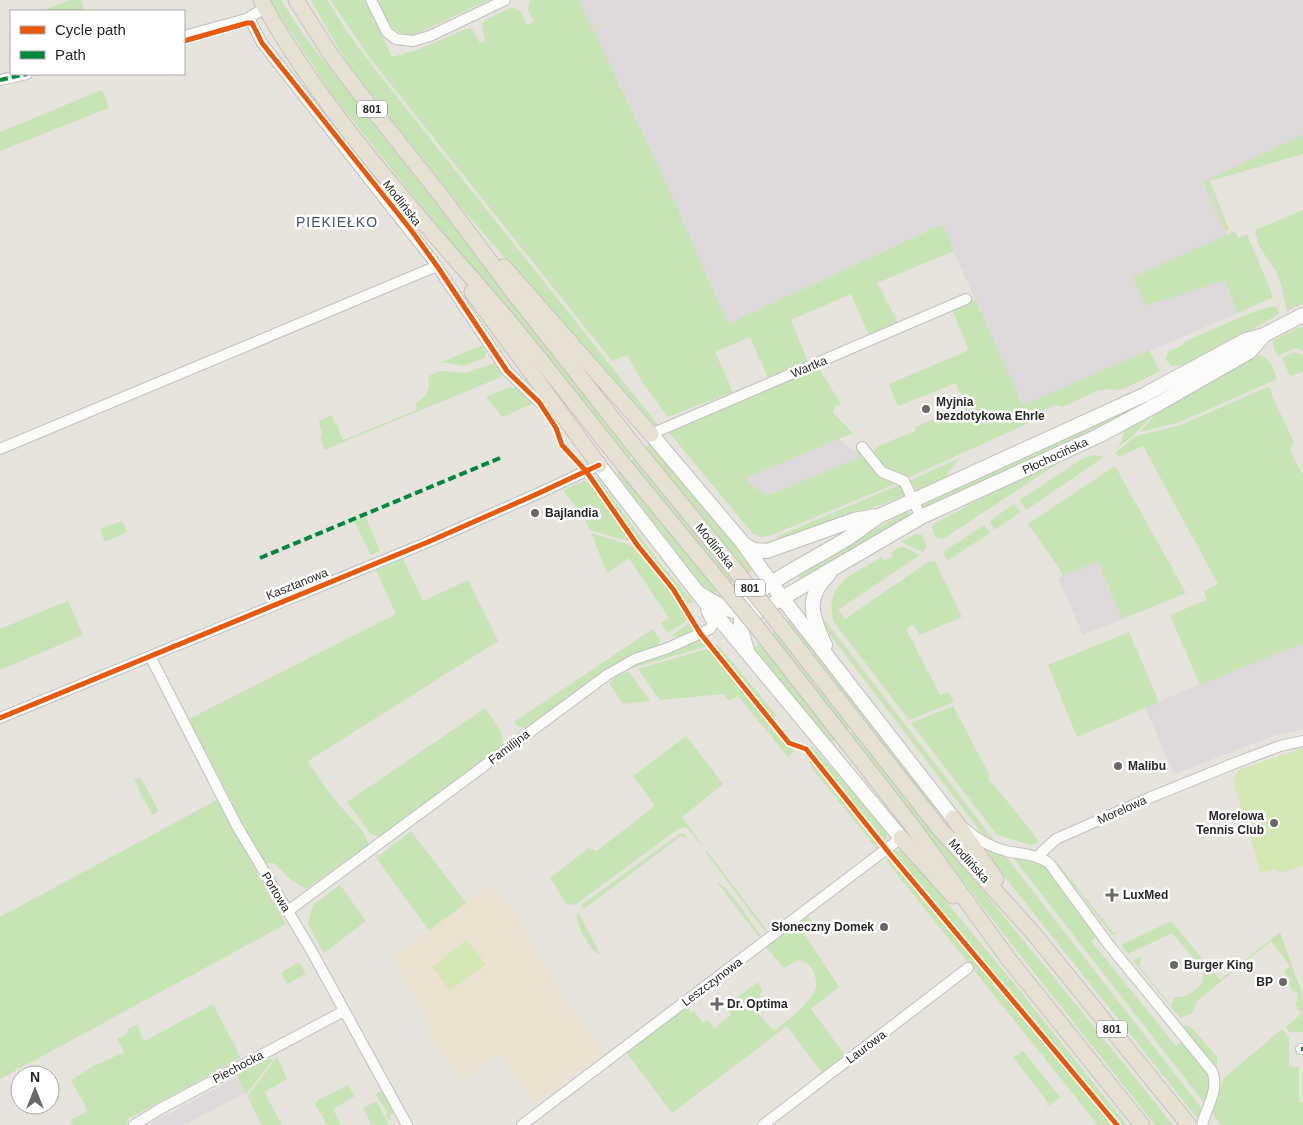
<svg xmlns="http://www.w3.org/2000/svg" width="1303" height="1125" viewBox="0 0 1303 1125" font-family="Arial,sans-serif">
	<rect width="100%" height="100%" fill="#e7e3dd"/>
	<path fill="#dedadc" d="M579,0H1303V135L1203,182L1227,235L1133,277L1147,306L1225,280L1238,313L1023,405L941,224L728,324L663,176Z
		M839,439L861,457L769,495L755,488L745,478Z
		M1098,561L1122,619L1083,635L1058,578Z
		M1303,643V730L1276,735L1174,774L1145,707Z
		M237,1077L245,1093L184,1125H148Z"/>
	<path fill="#ebe2d1" d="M491,884L514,911L566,1002L604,1052L599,1055L595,1059L536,1104L498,1054L462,1080L426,1033L430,1024L393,957Z"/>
	<path fill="#c7e4b4" d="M70,0H80L85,11H42Z
		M270,0H281L305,37L432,198L528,323L632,455L627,459L545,356L435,223L333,96Z
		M311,0H327L346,30L374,68L658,425L653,426L600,368L460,206L358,77L343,56Z
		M330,0H366L392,57L417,50L466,29H472L480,43L485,41L482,24L485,20L513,7L521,12L527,25L534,21L528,10L529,2L532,0H579L663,176L728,324L942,224L954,251L877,283L898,323L869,335L851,294L791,320L808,362L768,378L750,337L715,352L733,392L668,417L643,383L627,355L612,361L370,58Z
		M378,0H489L414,35C389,35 387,20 378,0Z
		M102,90L109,108L0,151V132Z
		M1303,135V154L1210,181L1229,230L1225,231L1203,182Z
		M1303,210V303L1287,311L1281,284L1277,273L1259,246L1255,230Z
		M1235,231L1238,238L1247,234L1273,297L1238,313L1225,280L1146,306L1133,277Z
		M975,299L1023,405L1149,350L1160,371L1121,390L1111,389L1096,391L1063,407L1055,405L1031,416L1029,423L907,478C894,473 876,467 874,451L878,446L915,431V427L966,405L956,383L898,406L889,384L967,351L968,348L952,309Z
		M1273,306L1278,308L1279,313L1276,316L1190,364L1172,366L1166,360L1167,354L1169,351L1178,348L1188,340L1253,312Z
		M1303,326V351L1295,348L1278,356L1273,347L1274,340Z
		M483,345L486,354L484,358L464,366L441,362Z
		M1295,352L1303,355V372L1290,376L1282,358Z
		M1259,355C1270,357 1273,369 1277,378L1275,380L1180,422L1140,432L1156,414L1153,415L1132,437L1114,450L1121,443L1124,432L1132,424Z
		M493,363C499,365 504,371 501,377L324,450L320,436L322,435L319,421L332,415L343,440L417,410L415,404C426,397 432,390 428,376L441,371L467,373Z
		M818,367L841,404L834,407L833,413L853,433L746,478L755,488L769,495L861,457L854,450H861C874,471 873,474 898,483L769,536L762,537L753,534L668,431Z
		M510,387H515L534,403L502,417L486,397Z
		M1267,387L1270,388L1272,393L1271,394L1294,442L1290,450L1303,476V643L1200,685L1170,615L1207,600L1204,591L1218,584L1143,446L1119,457L1115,453L1136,436L1181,425Z
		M1152,398V401L1109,425L923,510L922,508L923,503Z
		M651,443L731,538L752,571L710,595L616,473Z
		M1096,455L1104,457L1026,510L1020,500L1085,457Z
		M962,457C954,463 952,469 946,476C940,484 926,487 917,491L909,481Z
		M1056,462L1057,464L943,539L937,538C933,532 930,529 935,523L1001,488Z
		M1115,466L1186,593L1122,619L1098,561L1063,576L1059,568L1028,524Z
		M598,478L655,557L694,603H684L683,600L674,586L638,542L593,479Z
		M584,481L590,483L634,543L590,530L584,517L563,490Z
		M901,484L905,493L904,496L778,543L776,537Z
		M1014,504L1021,512L994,530L990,521Z
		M906,512H909L910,516L801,580L797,574Z
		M365,516L380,551L371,555L354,521Z
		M122,521L127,532L105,542L100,529Z
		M984,525L990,533L947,561L943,552Z
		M591,533L637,547L671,589L689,619L668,633L661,623L669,618L629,558L607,573Z
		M916,534L922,535L927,546L923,552L901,542Z
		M899,547H904L920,555L838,610L845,619L928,562L935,561L962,617L920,635L913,625L906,629L940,695L949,692L954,702L909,720L834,622C822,584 855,573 882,557L884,561L893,556L891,553Z
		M403,559L423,601L468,580L498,641L308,761C317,776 329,792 340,806C348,815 368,833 368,845L306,889L290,879L274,863H263L189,719L396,614L376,570Z
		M68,601L83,635L0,670V629Z
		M821,615L996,843L987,840L837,644L825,628Z
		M790,620L936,808L934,809L862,718L831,743L754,648Z
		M690,622L696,630L679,637L671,636Z
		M653,629L660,640L659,648L618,662L608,668L527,728L518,726L514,722Z
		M1129,632L1159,702L1077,737L1048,665Z
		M702,637L708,646L619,672L628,666L666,654Z
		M717,644L718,645L777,716L774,718L765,711L714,646Z
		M710,648L794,752L788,757L738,696L729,701L724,694L660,700L638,669Z
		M629,672L650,701L623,704L609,683L620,674Z
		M953,706L990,776L988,778L1032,832L1038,841L1035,844L1031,845L997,835L911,723Z
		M485,708L501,731L503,746L379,837L371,834L347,802Z
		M853,731C959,863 1068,993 1173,1125H1155L1013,946L921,826L848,735Z
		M686,736L723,784L682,817L703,846H702L686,827L678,829L576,904L567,905L550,878L589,848L597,851L655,806L633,776Z
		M808,746H812L886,828L887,837L884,843L807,748Z
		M807,756H809L881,846L877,849L812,768Z
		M140,777L159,811L152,815L134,780Z
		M217,800L286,924L0,1079V917Z
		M411,831L466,903L429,930L376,858Z
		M683,833L687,836L684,838L681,836L584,909L581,906L583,904L679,834Z
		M989,850L1004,854L1202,1109L1198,1119L1008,881L987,852Z
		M707,851L767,930L766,931L763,929L706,853Z
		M894,851H900L906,854L925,876L1012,981L1127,1125H1120L892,853Z
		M888,854L1115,1125H1098L889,864L887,860Z
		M1012,856L1041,864L1046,869L1097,936L1091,941L1176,1046L1183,1041L1209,1077L1211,1084L1205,1104Z
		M1060,864V868H1063V871L1066,872L1067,876H1069V879H1072L1073,884H1076L1079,891H1081V895H1084V898L1088,899L1091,906H1093L1094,910H1096L1097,914H1100V918H1103L1106,925L1109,926V929H1112V932L1119,933L1112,935L1058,866Z
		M717,882C727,885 751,922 758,932L761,935L759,937Z
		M340,885L366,921L324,953L308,924L313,905Z
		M577,913H579L600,954C590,952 575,923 577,913Z
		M806,917L810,918L812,921L802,930L839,987L811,1009L845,1055L822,1073L787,1026L672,1113L626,1052L687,1006L691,1013L694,1011L703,1023L707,1020L714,1028L731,1015L725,1006L758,982L762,990L755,1010L774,1031C786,1021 810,1005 815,990C818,983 815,976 813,971C810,964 805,961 798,960L784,968L766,947Z
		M1171,921L1220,980L1280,932L1303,996V1032H1289L1286,1027L1302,1013L1296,1006V1002L1298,1001L1297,992H1294L1288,983L1292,980L1284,972L1290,966L1271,941L1197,1001L1192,1013L1180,1018L1133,961L1139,957L1141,958L1140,967L1171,1006L1175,997C1184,998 1190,994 1197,988C1201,985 1204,980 1203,974C1203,966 1178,940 1172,933L1128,954L1121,945Z
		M299,962L306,974L287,984L281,973Z
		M213,1004L241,1058L126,1120L129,1125H73L70,1120L88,1111L71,1080L94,1066L124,1052L117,1039L127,1034L128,1029L136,1025L145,1041Z
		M1185,1025L1192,1028L1217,1057V1068L1215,1069L1183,1027Z
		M1282,1029L1289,1038V1066L1299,1067V1102H1303V1125H1221L1211,1111L1218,1091L1225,1077Z
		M1023,1051L1060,1097L1045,1109H1044L1049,1104L1013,1057Z
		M277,1057L287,1079L264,1092L282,1125H262L249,1100L262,1093L249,1099L247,1097Z
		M274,1058L246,1095L236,1074L260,1061Z
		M348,1085L355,1096L333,1109L341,1125H327L315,1104L318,1100Z
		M381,1091H384L395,1112L389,1116L391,1119L389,1120L386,1115L388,1113L375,1094Z
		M375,1102H377L389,1125H372L363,1108Z"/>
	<path fill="#d3e8b2" d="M1303,748V865L1281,873L1275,869L1261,873L1233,781L1239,770Z
		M467,940L486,964L450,991L432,967Z"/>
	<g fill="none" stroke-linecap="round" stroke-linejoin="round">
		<defs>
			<path id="street" d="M371,0L387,32L396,39L413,41L430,36L505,0
				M246,19L251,22L262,43L434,262L507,371L539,402
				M184,36L246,19L265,8
				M0,80L27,74
				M651,434L966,299
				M862,447L882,472L904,481L921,517
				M0,449L437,266
				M150,656L237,826L311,950L407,1125
				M0,718L428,542L537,494L599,465
				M964,828C977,839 990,847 1006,851C1020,854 1037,854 1049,863L1109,945L1212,1071C1220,1089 1206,1108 1202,1125
				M1039,858L1042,852L1056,839L1149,798L1235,763L1280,746L1303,741
				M288,911L607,675L635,659L668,648L710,629L713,624L706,610
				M1301,1049H1303
				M134,1125L160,1109L344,1011
				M522,1125L901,838
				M763,1125L968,968"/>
			<path id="secondary" d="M651,434L742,542L782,598L953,818
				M599,465L698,593L901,838
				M745,545L754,550L767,551L854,520L876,516
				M698,593C720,605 737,619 762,610L921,517L1098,436L1158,404L1249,352L1264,335
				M825,645C812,617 804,598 829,574
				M747,650C742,634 737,621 745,606C755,587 827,552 848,538C859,531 869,523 879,516L1144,395L1246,340L1264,335L1303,315"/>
			<path id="primary" d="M261,0C328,121 424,221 513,326C551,372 587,419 624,465
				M296,0L331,55L358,91L442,197L513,292L639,452
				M504,267L651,434
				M472,292L599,465
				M858,725L939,828L1034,934L1189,1125
				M842,736L913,827L1007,957L1142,1125
				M953,818L996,879
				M901,838L953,896"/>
		</defs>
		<use href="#street" stroke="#c0bfbf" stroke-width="12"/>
		<use href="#secondary" stroke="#c0bfbf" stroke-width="16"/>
		<use href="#primary" stroke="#c3c2c0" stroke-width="17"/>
		<use href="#street" stroke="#fbfbfa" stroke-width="10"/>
		<use href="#secondary" stroke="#fbfbfa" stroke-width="14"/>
		<use href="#primary" stroke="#e6e1d2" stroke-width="15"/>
		<defs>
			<path id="primary-bridge" d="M639,452L771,614L858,725
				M624,465L756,626L842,736"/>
		</defs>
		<use href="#primary-bridge" stroke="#c3c2c0" stroke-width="17" stroke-linecap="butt"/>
		<use href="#primary-bridge" stroke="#e6e1d2" stroke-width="15"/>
		<path stroke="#00873e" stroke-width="4" stroke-dasharray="8 4" stroke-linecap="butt" d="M0,80L27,74
			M260,558L500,458
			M1301,1049H1303"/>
		<defs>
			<path id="cycleway" d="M184,41L247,23H252L262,43L411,230L437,266L507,371L539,402L556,428L562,445L586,471L638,546L673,589L700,633L789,743L806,749L890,854L1117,1125
				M0,718L428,542L537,494L599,465"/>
		</defs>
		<use href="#cycleway" stroke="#fff" stroke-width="8"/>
		<use href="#cycleway" stroke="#e8590c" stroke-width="5"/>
	</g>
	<g fill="#6b6967" stroke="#fff" stroke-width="2">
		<circle cx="926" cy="409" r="5"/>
		<circle cx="535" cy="513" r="5"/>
		<circle cx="1118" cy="766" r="5"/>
		<circle cx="1274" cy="823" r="5"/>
		<path d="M1109.5 887.5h5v5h5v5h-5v5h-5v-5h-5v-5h5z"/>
		<circle cx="884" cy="927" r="5"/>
		<circle cx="1174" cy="965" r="5"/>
		<circle cx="1283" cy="982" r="5"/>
		<path d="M714.5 996.5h5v5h5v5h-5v5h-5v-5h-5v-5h5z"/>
	</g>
	<g text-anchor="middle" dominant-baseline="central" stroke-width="5" stroke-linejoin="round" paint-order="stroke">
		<g fill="#fff" stroke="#686868" stroke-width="1">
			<rect x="357" y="100.5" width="30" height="17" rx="4"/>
			<rect x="735" y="579.5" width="30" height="17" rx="4"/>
			<rect x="1097" y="1020.5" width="30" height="17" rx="4"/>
		</g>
		<g font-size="11" font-weight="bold" fill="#282828">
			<text x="372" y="109">801</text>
			<text x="750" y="588">801</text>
			<text x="1112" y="1029">801</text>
		</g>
		<g font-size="12" fill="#282828" stroke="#fff">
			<text transform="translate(402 203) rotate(52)">Modlińska</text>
			<text transform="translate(809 367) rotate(-23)">Wartka</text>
			<text transform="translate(1055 456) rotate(-25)">Płochocińska</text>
			<text transform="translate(715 546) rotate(51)">Modlińska</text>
			<text transform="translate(297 584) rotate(-22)">Kasztanowa</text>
			<text transform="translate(509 747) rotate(-37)">Familijna</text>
			<text transform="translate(1122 810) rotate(-24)">Morelowa</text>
			<text transform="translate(969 861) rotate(48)">Modlińska</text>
			<text transform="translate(276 892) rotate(59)">Portowa</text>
			<text transform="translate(712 982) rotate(-37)">Leszczynowa</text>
			<text transform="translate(866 1047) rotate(-37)">Laurowa</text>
			<text transform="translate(238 1067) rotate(-28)">Piechocka</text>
		</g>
		<g font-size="12" font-weight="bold" fill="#282828" stroke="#fff" text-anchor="start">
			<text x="936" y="402">Myjnia<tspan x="936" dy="14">bezdotykowa Ehrle</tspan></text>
			<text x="545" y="513">Bajlandia</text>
			<text x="1128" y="766">Malibu</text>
			<text x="1264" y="816" text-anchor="end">Morelowa<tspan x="1264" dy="14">Tennis Club</tspan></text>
			<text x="1123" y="895">LuxMed</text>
			<text x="874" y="927" text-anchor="end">Słoneczny Domek</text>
			<text x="1184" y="965">Burger King</text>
			<text x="1273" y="982" text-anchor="end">BP</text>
			<text x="727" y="1004">Dr. Optima</text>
		</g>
		<g font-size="14" letter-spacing="1" fill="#48507a" stroke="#fff">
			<text x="337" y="222">PIEKIEŁKO</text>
		</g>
	</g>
	<rect x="10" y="10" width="175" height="65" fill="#ffffff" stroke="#a9a9a9"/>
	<rect x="20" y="26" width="25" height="8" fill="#e8590c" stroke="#a9a9a9"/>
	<text x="55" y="35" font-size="15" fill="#282828">Cycle path</text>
	<rect x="20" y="51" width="25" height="8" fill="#00873e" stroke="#a9a9a9"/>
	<text x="55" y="60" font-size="15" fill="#282828">Path</text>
	<g transform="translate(35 1090)"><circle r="24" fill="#ffffff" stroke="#a9a9a9"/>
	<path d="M0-4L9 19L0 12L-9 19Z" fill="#6b6967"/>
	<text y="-8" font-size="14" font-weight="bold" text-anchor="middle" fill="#282828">N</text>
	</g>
</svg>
